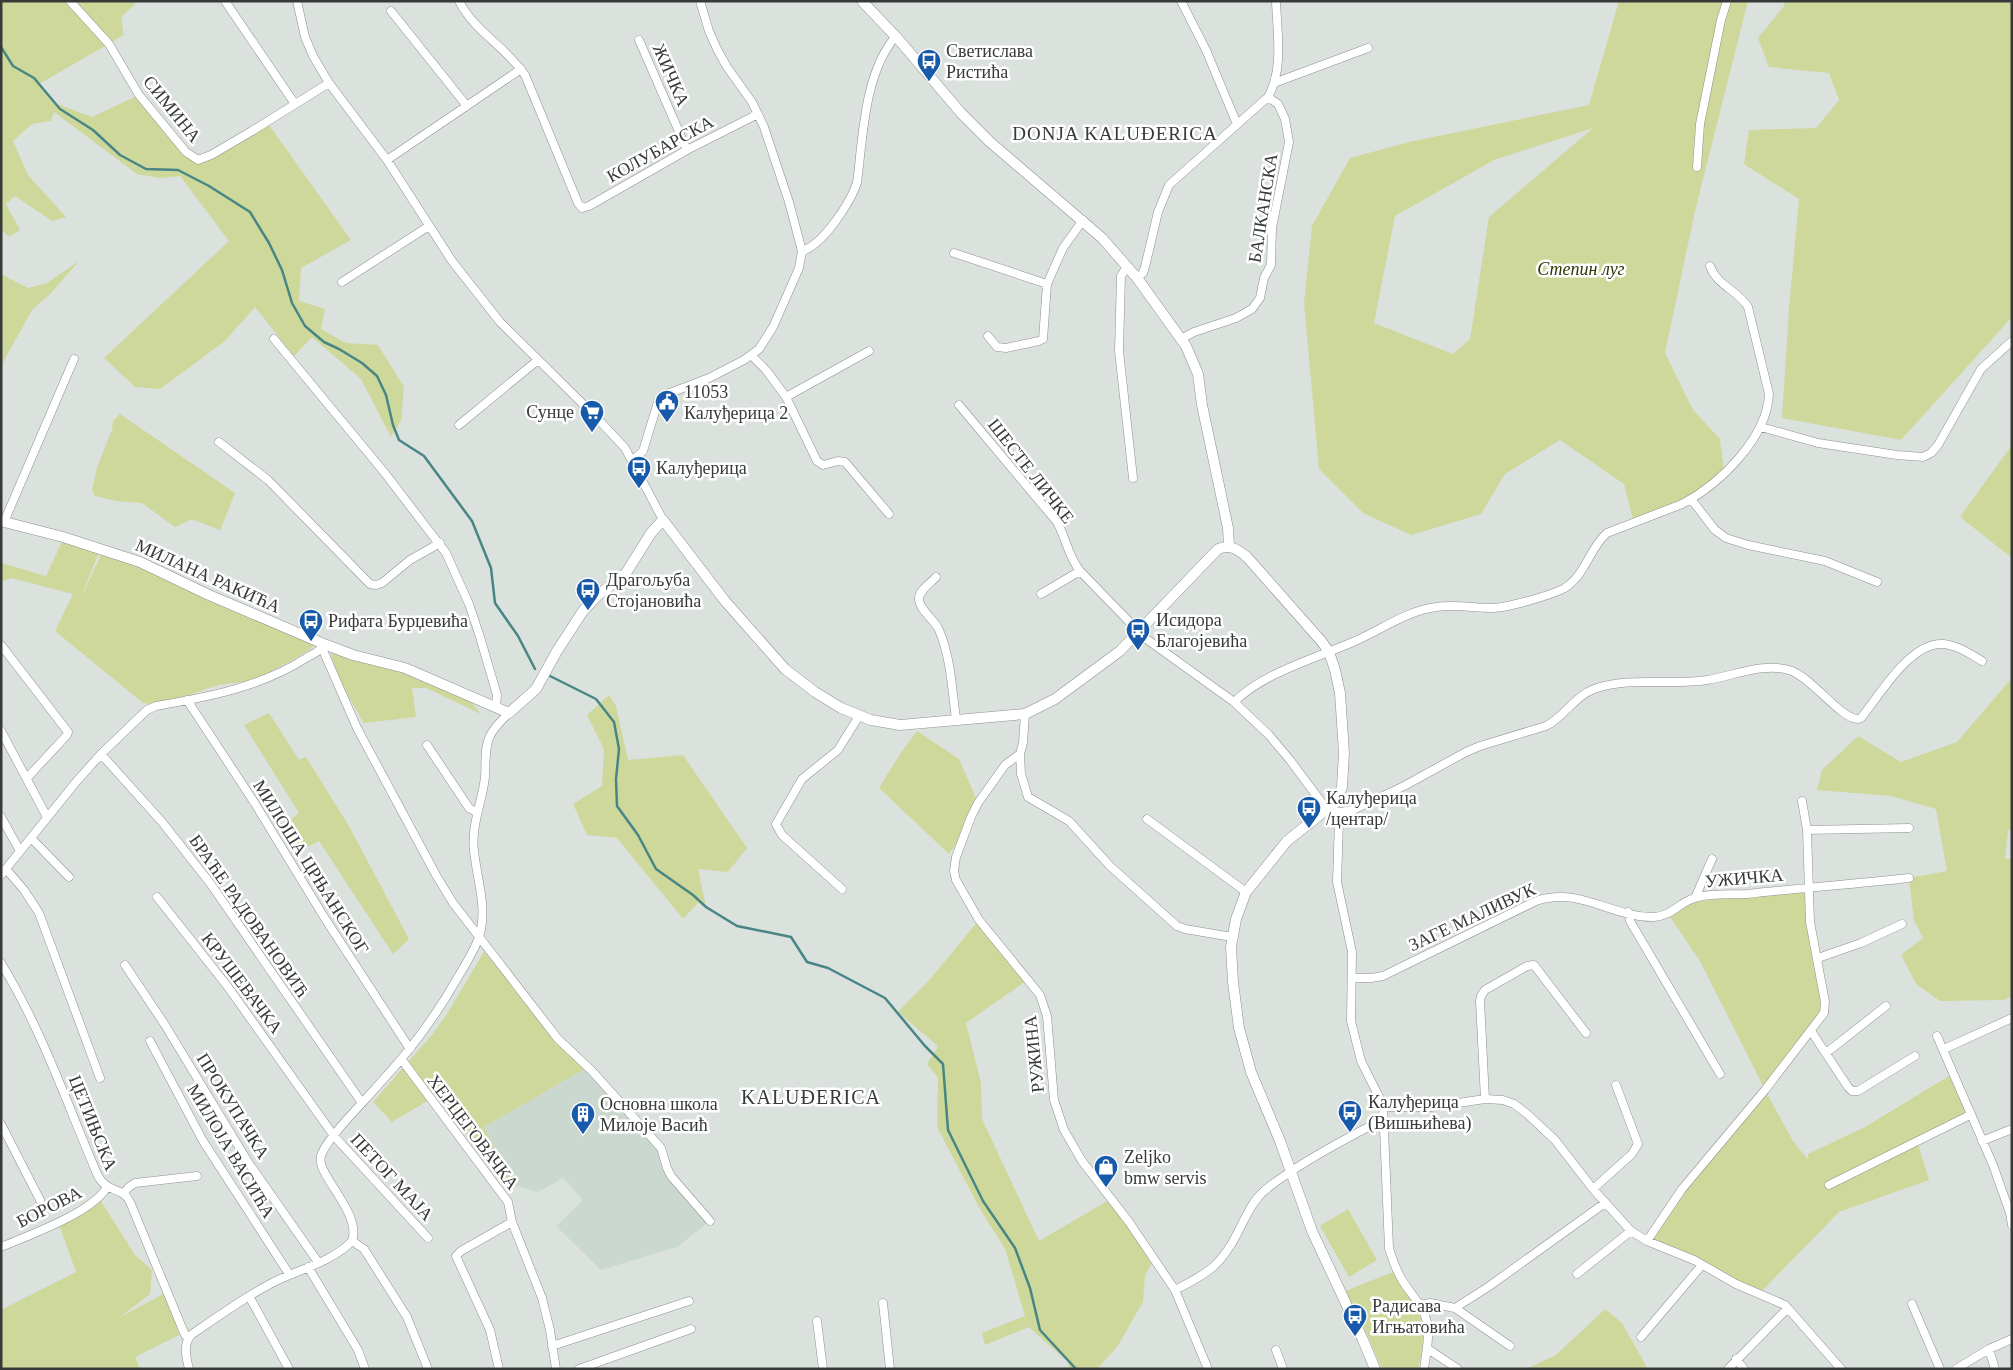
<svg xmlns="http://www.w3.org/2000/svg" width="2013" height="1370" viewBox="0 0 2013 1370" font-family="'Times New Roman',serif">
	<rect width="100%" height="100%" fill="#dbe1dd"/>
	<path fill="#cbd8cf" d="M588,1067L661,1148L671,1176L710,1221L677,1247L601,1270L556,1226L583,1200L563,1178L538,1192L512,1185L484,1127Z"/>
	<path fill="#ced89b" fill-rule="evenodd" d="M1,1H132L135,4L121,17L124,35L39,84L55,103L92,117L139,95L192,157L211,155L267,122L351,240L301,268L299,301L325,309L321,329L346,343L378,345L404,387L401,421L391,437L361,379L312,337L294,356L255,307L225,341L160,389L135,387L104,358L229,241L180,176L160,178L137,174L54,112L51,121L32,124L13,141L28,175L66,217L52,221L15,196L6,204L20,230L9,237L1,229Z
		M1619,1H1748L1695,211L1665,353L1693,410L1720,439L1724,472L1682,504L1634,523L1624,484L1560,440L1505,474L1481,514L1411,535L1363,513L1319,469L1304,303L1312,226L1350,158L1409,142L1589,105ZM1593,128L1489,217L1470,339L1453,354L1374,323L1395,216L1494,160Z
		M1785,1H2012V317L1901,440L1782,418L1789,308L1799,199L1744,164L1749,130L1816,128L1839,100L1829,73L1769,67L1758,38L1784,6Z
		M79,261L52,292L32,310L1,366V274L28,288L47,283Z
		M120,414L235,493L220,530L192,519L175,527L142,503L116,501L95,496L92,490L97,467L112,430L113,421Z
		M2012,445V558L1960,517Z
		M62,542H66L100,550L80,600L103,550L316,643C313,651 261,677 250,680C240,683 227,683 216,686C193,692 167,707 143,703L55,631L73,594L11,578L1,582V563L46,576Z
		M334,649L404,669L465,695L481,714L426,688H412L416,717L364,723L340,682L331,655Z
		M2012,678V831L2008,830L2005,859H2012V996L2004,1000L1940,1001L1916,984L1901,955L1923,938L1914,920L1909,878L1947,871L1936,809L1891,796L1817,790L1822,770L1858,736L1901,762L1957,742Z
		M609,695L616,706L628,760L683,755L747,848L728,872L698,869L706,907L699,902L683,919L617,838L587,835L573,804L602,786L604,749L587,715Z
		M269,713L299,760L306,757L349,826L409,939L393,954L319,841L297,852L281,828L299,813L244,725Z
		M917,731L959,759L978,803L965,831L949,854L879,788L902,751Z
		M1808,889L1824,1013L1765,1090L1793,1141L1808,1160V1154L1865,1127L1949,1076L1970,1115L1916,1138L1929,1180L1839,1212L1759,1294L1647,1241L1682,1189L1765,1090L1700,961L1668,914L1695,898L1705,901L1747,894Z
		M979,920L1029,979L966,1023L981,1083L982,1119L1039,1241L1111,1199L1154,1260L1145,1275L1143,1302L1117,1347L1097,1369H1070L1067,1361L1029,1327L985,1345L982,1333L1025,1316L1005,1249L980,1209L937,1127L938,1078L927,1064L938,1046L898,1012L931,978Z
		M484,952L558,1039L588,1067L484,1127L512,1185L507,1186L436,1096L392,1122L373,1102L431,1036L447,1014Z
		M99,1198L135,1255L152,1270L150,1294L120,1317L167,1292L179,1335L135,1357L140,1369H1V1310L76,1272L58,1222Z
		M1348,1209L1377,1260L1349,1277L1320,1226Z
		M1393,1272C1400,1284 1410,1295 1416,1307C1427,1327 1423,1349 1418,1369H1382L1367,1334L1345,1291Z
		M1605,1309L1622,1323L1648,1369H1526L1556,1355Z"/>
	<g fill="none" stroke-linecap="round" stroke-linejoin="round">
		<path stroke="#478685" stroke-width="2.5" d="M1,47L13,66L34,78L60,109L93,130L120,155L146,169L178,170L209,186L250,212L269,243L282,270L292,303L305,326L324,342L339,349L362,363L377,376L386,395L393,425L399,440L424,456L472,521L491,568L495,603L518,636L535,669
			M550,676L596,699L614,722L619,749L616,779L617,806L638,835L656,869L693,895L706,907L737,926L791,937L807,962L828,968L885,998L925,1046L943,1064L948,1130L983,1201L1015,1248L1030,1288L1040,1330L1076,1369"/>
		<defs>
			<path id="minor" d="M70,1L109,44L139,95L186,152L198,160L211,155L252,131L329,83
				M225,1L295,104
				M297,1L305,37L313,56L329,83L387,160L452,261L500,322L595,416L625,448L663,520
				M459,1C474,31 506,47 525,75L578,203L582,208L589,206L687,150L758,114
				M1181,1L1206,50L1237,124
				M391,11L467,106
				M639,40L687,150
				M1274,83L1368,48
				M387,160L521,69
				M1697,167L1700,124L1721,20L1727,1
				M802,251C823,245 850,203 857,183C863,137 864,73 896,36
				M954,253L1047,284
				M1127,267L1121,276L1119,351L1133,478
				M1137,278L1143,273L1145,267L1158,212L1169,185L1268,97C1284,69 1277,32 1276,1
				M342,282L429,226
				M988,336L997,347L1006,348L1039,341L1043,339L1047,284L1063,248L1083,220
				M274,339L384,472L446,553L469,604L480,637L497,695L496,707
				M1181,339L1194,332L1236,318L1252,309L1260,298L1264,278L1271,265L1272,228L1289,142L1285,119L1278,104L1268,97
				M751,355L766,370L786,397L817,461L823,465L838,461L845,462L889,514
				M786,397L869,351
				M959,405L1057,522C1066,538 1068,556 1080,571L1145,638L1234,702L1269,735L1290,760L1322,803L1339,820L1337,882L1352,952L1351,1021L1361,1061L1383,1105L1389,1248C1392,1258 1395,1268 1401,1278C1409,1293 1423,1304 1427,1322C1430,1338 1426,1353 1424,1369
				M459,425L538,360
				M1761,427L1818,443L1897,455L1923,457L1931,453L1938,445L1981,369L2012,341
				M219,442L268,480L370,584L376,585L382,583L410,560L440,543
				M632,461L643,451L658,402L662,396L709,378L744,360L759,349L773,327L785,300L799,268L802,251L789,202L764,127L752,102L727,67L717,49L709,31L700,1
				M1691,499L1715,530L1726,538L1748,545L1825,561L1877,582
				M4,522L74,359
				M936,577C931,583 920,589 919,598C918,609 935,620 939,630C951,658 952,690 956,719
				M1041,594L1080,571
				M1,645L68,732L67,735L27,778
				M322,648L357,728L436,875L453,903L558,1039L592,1071L661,1148L667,1168L671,1176L710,1221
				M187,700L254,802L324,917L410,1049
				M1234,702C1265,672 1314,659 1353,642C1381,630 1406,611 1436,607C1455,604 1474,608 1493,608C1510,607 1548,596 1563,589C1586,576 1589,548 1607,533L1682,504C1720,484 1767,438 1769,394L1748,307C1738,290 1717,286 1710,266
				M1025,714L1023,743L1020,754L1005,765L978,803L971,817L956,857L954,871L956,880L979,920L1040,995L1047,1016L1054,1100L1064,1130L1082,1161L1129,1222L1175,1290L1208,1369
				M1,731L47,817
				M427,745L469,808L476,812
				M101,754L162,822L210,883L362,1103
				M1020,754L1021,774L1028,797L1069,821L1110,866L1177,926L1185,929L1232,937
				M1331,810L1340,812L1353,810L1404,786L1466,752L1480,746L1546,726C1564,717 1575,696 1594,689C1630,676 1670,686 1707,680C1733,676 1766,661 1792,671C1815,681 1841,719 1858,719L1861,718C1880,695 1910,642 1943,644C1957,645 1970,654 1982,661
				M1,817L20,851
				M1147,819L1246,892
				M1807,830L1909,828
				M31,838L69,877
				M6,869L24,890L39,913L100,1078
				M1,875L76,782L101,754L147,710L156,706C208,697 261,687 306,658C313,654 321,651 324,644
				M842,889L782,835L776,824L802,779L838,750L859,716
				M157,897L228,987L334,1136L428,1238
				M1695,898L1712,859
				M1628,912L1630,921L1720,1074
				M1818,958L1861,943L1902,924
				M1,963C42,1030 67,1104 98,1176C108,1194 122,1186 130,1202L185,1335L188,1338
				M125,965L165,1025L248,1162L318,1262
				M1352,978H1371L1383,976L1536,901C1581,886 1612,918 1654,917C1673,916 1681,900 1698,897C1714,893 1731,895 1747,894C1801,888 1855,884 1909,878
				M1811,1031L1848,1087L1852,1091H1858L1915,1056
				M1937,1036L1993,1165L2010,1213L2012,1225
				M150,1041L203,1141L289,1274
				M1944,1049L2012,1018
				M1826,1053L1886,1006
				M402,1060L508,1202L512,1222L542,1298L550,1330L556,1369
				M1485,1099L1480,1001L1481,996L1485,990L1527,966L1534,965L1586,1033
				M1383,1107H1431L1485,1099L1503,1100L1514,1104L1526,1113L1555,1140L1593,1189L1631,1231L1647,1241L1694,1260L1736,1284L1785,1305L1841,1369
				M1,1124L40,1200
				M1982,1141L2012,1129
				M1829,1185L1970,1115
				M1593,1189L1632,1154L1638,1144L1616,1085
				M124,1193L129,1187L135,1183L197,1176
				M352,1241L364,1249L407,1317L428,1369
				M1647,1241L1682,1189L1765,1090L1824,1013L1825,1002L1810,922L1807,830L1802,801
				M1,1247C29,1235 92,1213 107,1187
				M308,1267L358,1350L365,1369
				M1577,1274L1631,1231
				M1175,1290C1208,1273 1221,1266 1238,1232C1245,1219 1251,1203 1262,1193C1270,1185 1280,1179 1290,1172C1317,1154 1347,1138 1376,1123L1383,1121
				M249,1296L289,1369
				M883,1303L890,1369
				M1912,1304L1940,1369
				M1420,1305L1430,1303L1455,1308L1488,1287L1605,1203
				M1455,1308L1510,1346
				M817,1321L823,1369
				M1641,1337L1702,1265
				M552,1346L689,1301
				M1428,1349L1458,1369
				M1989,1349L1995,1369
				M1276,1350L1283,1369
				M1736,1359L1744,1369
				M189,1369C186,1357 183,1344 191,1335C217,1317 242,1299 270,1284C296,1270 331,1263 352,1241C362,1212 315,1174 321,1156C326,1138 367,1099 380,1083C410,1051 436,1016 458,977C466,964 474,951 479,937C488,908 477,880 474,851C471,825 482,803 485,777C486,764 484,748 490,736C494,727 502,720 509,713
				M499,1369L490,1330L456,1256L461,1251L512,1222
				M579,1369L691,1329
				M1728,1369L1788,1308
				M1956,1369L1989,1349L2012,1339"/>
			<path id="tertiary" d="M862,1L899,40L961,113L990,142L1102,238L1137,278L1186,346L1198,374L1202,405L1228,528L1229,546
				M1,521L63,537L140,562L209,595L324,644L353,655L405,668L509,713L536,689L557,651L583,611L597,596L626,573L651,533L663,520L725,601L785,669L815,692L841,708L871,720L900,725L1025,714L1055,699L1120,651L1218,549C1230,544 1237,549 1247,557L1322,642L1329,652L1335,670L1340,693L1344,753L1342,787L1336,802L1287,841L1246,892L1236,919L1231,947L1233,982L1239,1028L1251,1072L1280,1141L1312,1231L1363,1340L1375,1369"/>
		</defs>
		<use href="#minor" stroke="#8c918e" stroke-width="9"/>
		<use href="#tertiary" stroke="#8c918e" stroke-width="11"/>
		<use href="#minor" stroke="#fff" stroke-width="8"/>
		<use href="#tertiary" stroke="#fff" stroke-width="10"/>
	</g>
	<defs>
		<symbol id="bus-pin" viewBox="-11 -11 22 30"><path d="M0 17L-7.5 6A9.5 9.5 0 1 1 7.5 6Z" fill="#175aaa" stroke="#fff"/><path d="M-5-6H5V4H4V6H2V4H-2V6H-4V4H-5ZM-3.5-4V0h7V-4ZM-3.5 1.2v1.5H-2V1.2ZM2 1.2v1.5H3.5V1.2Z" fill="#fff"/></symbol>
		<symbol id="civic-pin" viewBox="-11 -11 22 30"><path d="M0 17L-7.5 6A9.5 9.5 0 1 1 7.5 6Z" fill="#175aaa" stroke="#fff"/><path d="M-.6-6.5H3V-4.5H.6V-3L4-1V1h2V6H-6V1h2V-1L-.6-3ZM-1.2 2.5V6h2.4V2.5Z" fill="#fff"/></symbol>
		<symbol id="supermarket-pin" viewBox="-11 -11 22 30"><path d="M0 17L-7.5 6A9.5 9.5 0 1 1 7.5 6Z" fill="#175aaa" stroke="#fff"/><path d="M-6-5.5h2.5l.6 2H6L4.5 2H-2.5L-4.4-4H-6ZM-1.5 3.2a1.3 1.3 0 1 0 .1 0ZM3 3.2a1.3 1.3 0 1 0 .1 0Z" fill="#fff"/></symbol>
		<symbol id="building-pin" viewBox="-11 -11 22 30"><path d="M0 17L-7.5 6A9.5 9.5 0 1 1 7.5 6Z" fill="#175aaa" stroke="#fff"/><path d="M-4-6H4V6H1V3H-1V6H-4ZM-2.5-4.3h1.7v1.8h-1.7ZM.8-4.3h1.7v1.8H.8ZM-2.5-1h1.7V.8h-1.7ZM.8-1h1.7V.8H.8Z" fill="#fff"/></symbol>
		<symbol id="shop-pin" viewBox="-11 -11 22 30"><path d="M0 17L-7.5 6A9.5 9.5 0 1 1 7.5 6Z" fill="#175aaa" stroke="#fff"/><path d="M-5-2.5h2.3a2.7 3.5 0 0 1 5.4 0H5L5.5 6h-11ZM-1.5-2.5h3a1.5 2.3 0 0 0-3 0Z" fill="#fff"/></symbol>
	</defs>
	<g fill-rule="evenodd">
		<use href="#bus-pin" x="915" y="47" width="28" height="38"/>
		<use href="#civic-pin" x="653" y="388" width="28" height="38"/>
		<use href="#supermarket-pin" x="578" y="398" width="28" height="38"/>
		<use href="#bus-pin" x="625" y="454" width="28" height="38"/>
		<use href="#bus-pin" x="574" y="576" width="28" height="38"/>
		<use href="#bus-pin" x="297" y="607" width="28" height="38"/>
		<use href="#bus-pin" x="1124" y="616" width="28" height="38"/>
		<use href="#bus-pin" x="1295" y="794" width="28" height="38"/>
		<use href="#bus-pin" x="1336" y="1098" width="28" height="38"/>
		<use href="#building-pin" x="569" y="1100" width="28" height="38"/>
		<use href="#shop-pin" x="1092" y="1153" width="28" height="38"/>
		<use href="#bus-pin" x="1341" y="1302" width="28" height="38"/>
	</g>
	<g text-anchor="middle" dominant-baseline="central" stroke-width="5" stroke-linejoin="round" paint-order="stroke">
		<g font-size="18" fill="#383a39" stroke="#fff" text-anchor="start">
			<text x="946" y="51">Светислава<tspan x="946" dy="21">Ристића</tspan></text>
			<text x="684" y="392">11053<tspan x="684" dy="21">Калуђерица 2</tspan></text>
			<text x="574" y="412" text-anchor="end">Сунце</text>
			<text x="656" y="468">Калуђерица</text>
			<text x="606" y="580">Драгољуба<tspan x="606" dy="21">Стојановића</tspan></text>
			<text x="1156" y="620">Исидора<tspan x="1156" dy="21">Благојевића</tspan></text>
			<text x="328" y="621">Рифата Бурџевића</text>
			<text x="1326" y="798">Калуђерица<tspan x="1326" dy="21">/центар/</tspan></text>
			<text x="1368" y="1102">Калуђерица<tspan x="1368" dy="21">(Вишњићева)</tspan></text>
			<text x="600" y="1104">Основна школа<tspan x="600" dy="21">Милоје Васић</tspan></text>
			<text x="1124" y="1157">Zeljko<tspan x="1124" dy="21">bmw servis</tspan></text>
			<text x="1372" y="1306">Радисава<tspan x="1372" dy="21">Игњатовића</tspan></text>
		</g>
		<g font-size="18" fill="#383a39" stroke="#fff">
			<text transform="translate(671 75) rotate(66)">ЖИЧКА</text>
			<text transform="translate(172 109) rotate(51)">СИМИНА</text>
			<text transform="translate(660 149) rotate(-29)">КОЛУБАРСКА</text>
			<text transform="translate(1263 208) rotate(-81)">БАЛКАНСКА</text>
			<text transform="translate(1031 471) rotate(52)">ШЕСТЕ ЛИЧКЕ</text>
			<text transform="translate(208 576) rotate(24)">МИЛАНА РАКИЋА</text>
			<text transform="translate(311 867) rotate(58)">МИЛОША ЦРЊАНСКОГ</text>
			<text transform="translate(1744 878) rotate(-5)">УЖИЧКА</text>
			<text transform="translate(249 916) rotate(55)">БРАЋЕ РАДОВАНОВИЋ</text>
			<text transform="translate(1472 917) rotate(-25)">ЗАГЕ МАЛИВУК</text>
			<text transform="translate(242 983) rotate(53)">КРУШЕВАЧКА</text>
			<text transform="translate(1034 1054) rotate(-96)">РУЖИНА</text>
			<text transform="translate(233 1106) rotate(58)">ПРОКУПАЧКА</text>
			<text transform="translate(93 1123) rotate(68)">ЦЕТИЊСКА</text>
			<text transform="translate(473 1132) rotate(53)">ХЕРЦЕГОВАЧКА</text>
			<text transform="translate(231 1151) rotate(59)">МИЛОЈА ВАСИЋА</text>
			<text transform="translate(392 1177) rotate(47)">ПЕТОГ МАЈА</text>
			<text transform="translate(49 1207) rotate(-27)">БОРОВА</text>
		</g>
		<g font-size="18" font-style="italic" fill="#333806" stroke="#fff">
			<text x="1581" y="269">Степин луг</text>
		</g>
		<g font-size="19" letter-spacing="1" fill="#383a39" stroke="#fff">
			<text x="1115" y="133">DONJA KALUĐERICA</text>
		</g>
		<g font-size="20" letter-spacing="1" fill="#383a39" stroke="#fff">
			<text x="811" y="1097">KALUĐERICA</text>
		</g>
	</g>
	<rect width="2013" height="1370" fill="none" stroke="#383a39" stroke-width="5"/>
</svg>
